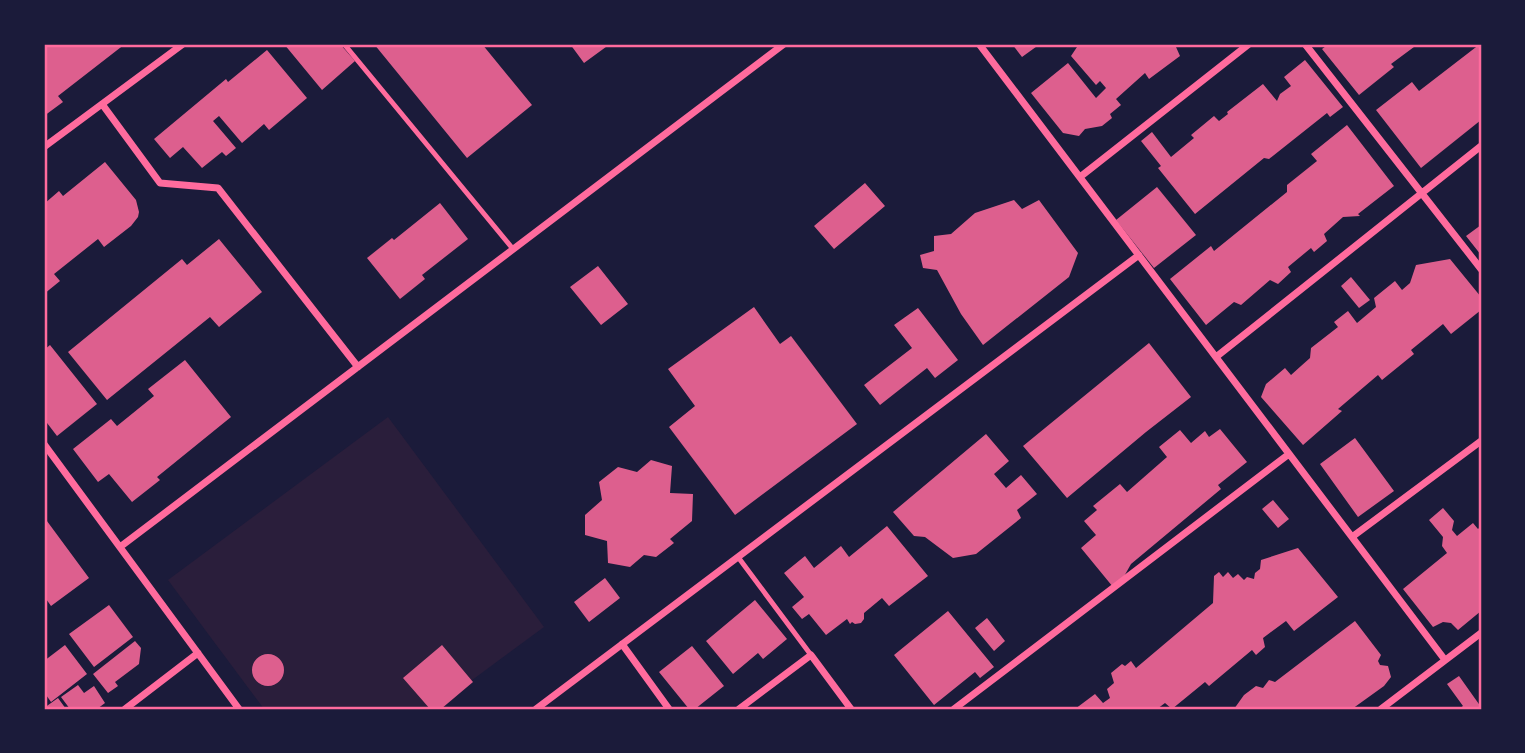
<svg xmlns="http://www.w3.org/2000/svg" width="1525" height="753" viewBox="0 0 1525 753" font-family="'Times New Roman',serif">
	<rect width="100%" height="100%" fill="#1b1b3a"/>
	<path fill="#2a1e3b" d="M388,417L544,627L433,709H264L168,580Z"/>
	<path fill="#dd5f8e" d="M44,44H125L58,96L63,102L44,116Z
		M284,44H340L355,61L322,90Z
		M374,44H482L532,105L467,158Z
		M570,44H610L584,63Z
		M1012,44H1040L1022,57Z
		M1079,44H1180L1176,47L1180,56L1149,79L1145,73L1116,99L1121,105L1110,114L1112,118L1102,126L1085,129L1079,136L1063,133L1031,93L1068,63L1096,98L1106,88L1100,81L1096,85L1071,56Z
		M1329,44H1418L1391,64L1394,67L1359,95L1322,49Z
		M1480,44H1481V120L1421,168L1376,110L1412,82L1419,91Z
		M267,50L307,98L269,130L264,124L242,143L219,116L213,121L236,148L226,156L222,152L202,168L183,147L170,158L154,139L226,79L228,82Z
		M1305,60L1343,107L1330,117L1327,113L1269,159L1264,158L1195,214L1158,168L1161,166L1141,141L1152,132L1171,157L1194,138L1191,135L1214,116L1219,121L1228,114L1227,112L1263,84L1277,101L1280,94L1291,86L1284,77Z
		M1347,125L1394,186L1358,214L1360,216L1343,217L1324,234L1327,241L1314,252L1311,248L1288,267L1291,272L1278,284L1270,280L1241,305L1234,302L1206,325L1170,279L1211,246L1214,251L1287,192V185L1317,161L1311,154Z
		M105,162L136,200L139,212L138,217L131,226L104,247L98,239L54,274L60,281L44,294V204L59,191L63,196Z
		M865,183L885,206L834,249L814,226Z
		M1157,187L1196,235L1154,268L1116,220Z
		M1014,200L1022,209L1039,200L1078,253L1069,277L983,345L961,314L937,270L923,268L920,255L934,251V236L951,234L975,213Z
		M440,203L468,239L422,275L425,279L400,299L367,258L392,238L394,240Z
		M1481,225V255L1466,236Z
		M219,239L262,292L219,327L210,317L107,400L68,352L182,259L187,265Z
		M1450,259L1481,297V310L1451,334L1443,324L1411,350L1414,354L1382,380L1378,375L1338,409L1342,411L1303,445L1261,397L1266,384L1285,368L1291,375L1301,366L1310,358L1311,348L1338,327L1334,322L1348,311L1357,323L1376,307L1374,298L1395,281L1402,290L1410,283L1416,265Z
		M598,266L628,304L601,325L570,287Z
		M1351,277L1370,300L1359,308L1341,286Z
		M754,307L780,344L791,336L857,424L735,515L669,427L695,406L668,369Z
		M918,308L958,360L935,378L927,368L880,405L864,385L912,348L894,325Z
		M1149,343L1191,397L1146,432L1067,498L1023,446Z
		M50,345L97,404L57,436L44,419V350Z
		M185,360L231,417L157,477L160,480L132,502L109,474L98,482L73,449L111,419L117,426L154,396L148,389Z
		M1220,429L1247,462L1218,485L1221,489L1131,564L1122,580L1113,587L1081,548L1096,535L1084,521L1097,510L1093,506L1120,484L1127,492L1167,457L1159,447L1180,430L1191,443L1205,431L1209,437Z
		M986,434L1009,461L994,474L1006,488L1021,475L1037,494L1017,510L1021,518L976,554L953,558L925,537L914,536L893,512Z
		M1355,438L1394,491L1358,517L1320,464Z
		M651,460L672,466L670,493L693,494L692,521L670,539L674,543L656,557L644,555L630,567L608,563L607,541L585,535V515L602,500L599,482L618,467L637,472Z
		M1273,500L1289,519L1278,528L1262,509Z
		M1443,508L1454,521L1452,530L1457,536L1473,523L1478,529L1481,526V611L1458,630L1451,623L1443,622L1433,627L1403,589L1447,553L1442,546L1443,537L1429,520Z
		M44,517L89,578L51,606L44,596Z
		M887,526L928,576L889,606L882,598L864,613V619L861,623L855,624L852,622L850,624L847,619L826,635L809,614L802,619L792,607L804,597L784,573L805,556L814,568L841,546L849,557Z
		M1298,548L1338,597L1294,631L1286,621L1263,638L1265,647L1256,655L1252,650L1209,686L1205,682L1172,709L1165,703L1157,709H1075L1095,694L1103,703L1110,698L1107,689L1114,683L1111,673L1122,664L1125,666L1131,661L1136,668L1213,603L1214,576L1219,572L1223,577L1228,572L1233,578L1238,574L1244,580L1247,577L1254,579L1255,573L1260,569L1261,560Z
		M605,578L620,598L589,622L574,602Z
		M755,600L787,639L763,659L758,653L733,674L706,641Z
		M109,605L133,637L94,667L69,634Z
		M948,611L994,667L980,678L975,672L934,705L894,655Z
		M987,618L1005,641L994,651L975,628Z
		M1355,621L1381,655L1378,661L1380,665L1388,666L1391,677L1384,686L1352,709H1234L1244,695L1256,686L1263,688L1269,680L1275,682Z
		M135,641L141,648L139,664L115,682L118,686L108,693L93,674Z
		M65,645L87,674L51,702L44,692V661Z
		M442,645L473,682L441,709H430L403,678Z
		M692,646L724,686L695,709H689L659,672Z
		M252 670a16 16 0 1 1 32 0a16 16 0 1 1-32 0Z
		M1459,676L1481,707V709H1459L1463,706L1447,684Z
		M78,685L84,693L94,686L105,703L97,709H70L61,697Z
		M58,698L66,709H44V708Z"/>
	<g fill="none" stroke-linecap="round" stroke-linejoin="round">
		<path stroke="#ff6b9d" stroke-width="5" d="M344,44L513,249
			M738,557L811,655"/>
		<path stroke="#ff6b9d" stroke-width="7" d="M979,44L1445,660
			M1305,44L1481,269
			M102,104L160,183L218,188L358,367
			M44,147L183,44
			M1080,177L1249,44
			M1216,357L1481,146
			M44,444L239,709
			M1352,537L1481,441
			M120,547L784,44
			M622,644L669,709
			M125,709L198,653
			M536,709L1139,255
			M739,709L811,655L851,709
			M954,709L1289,454
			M1381,709L1481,633"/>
	</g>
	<rect width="1525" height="753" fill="none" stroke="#1b1b3a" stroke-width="91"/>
	<rect x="46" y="46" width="1434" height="662" fill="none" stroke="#ff6b9d" stroke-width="2.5"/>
</svg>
